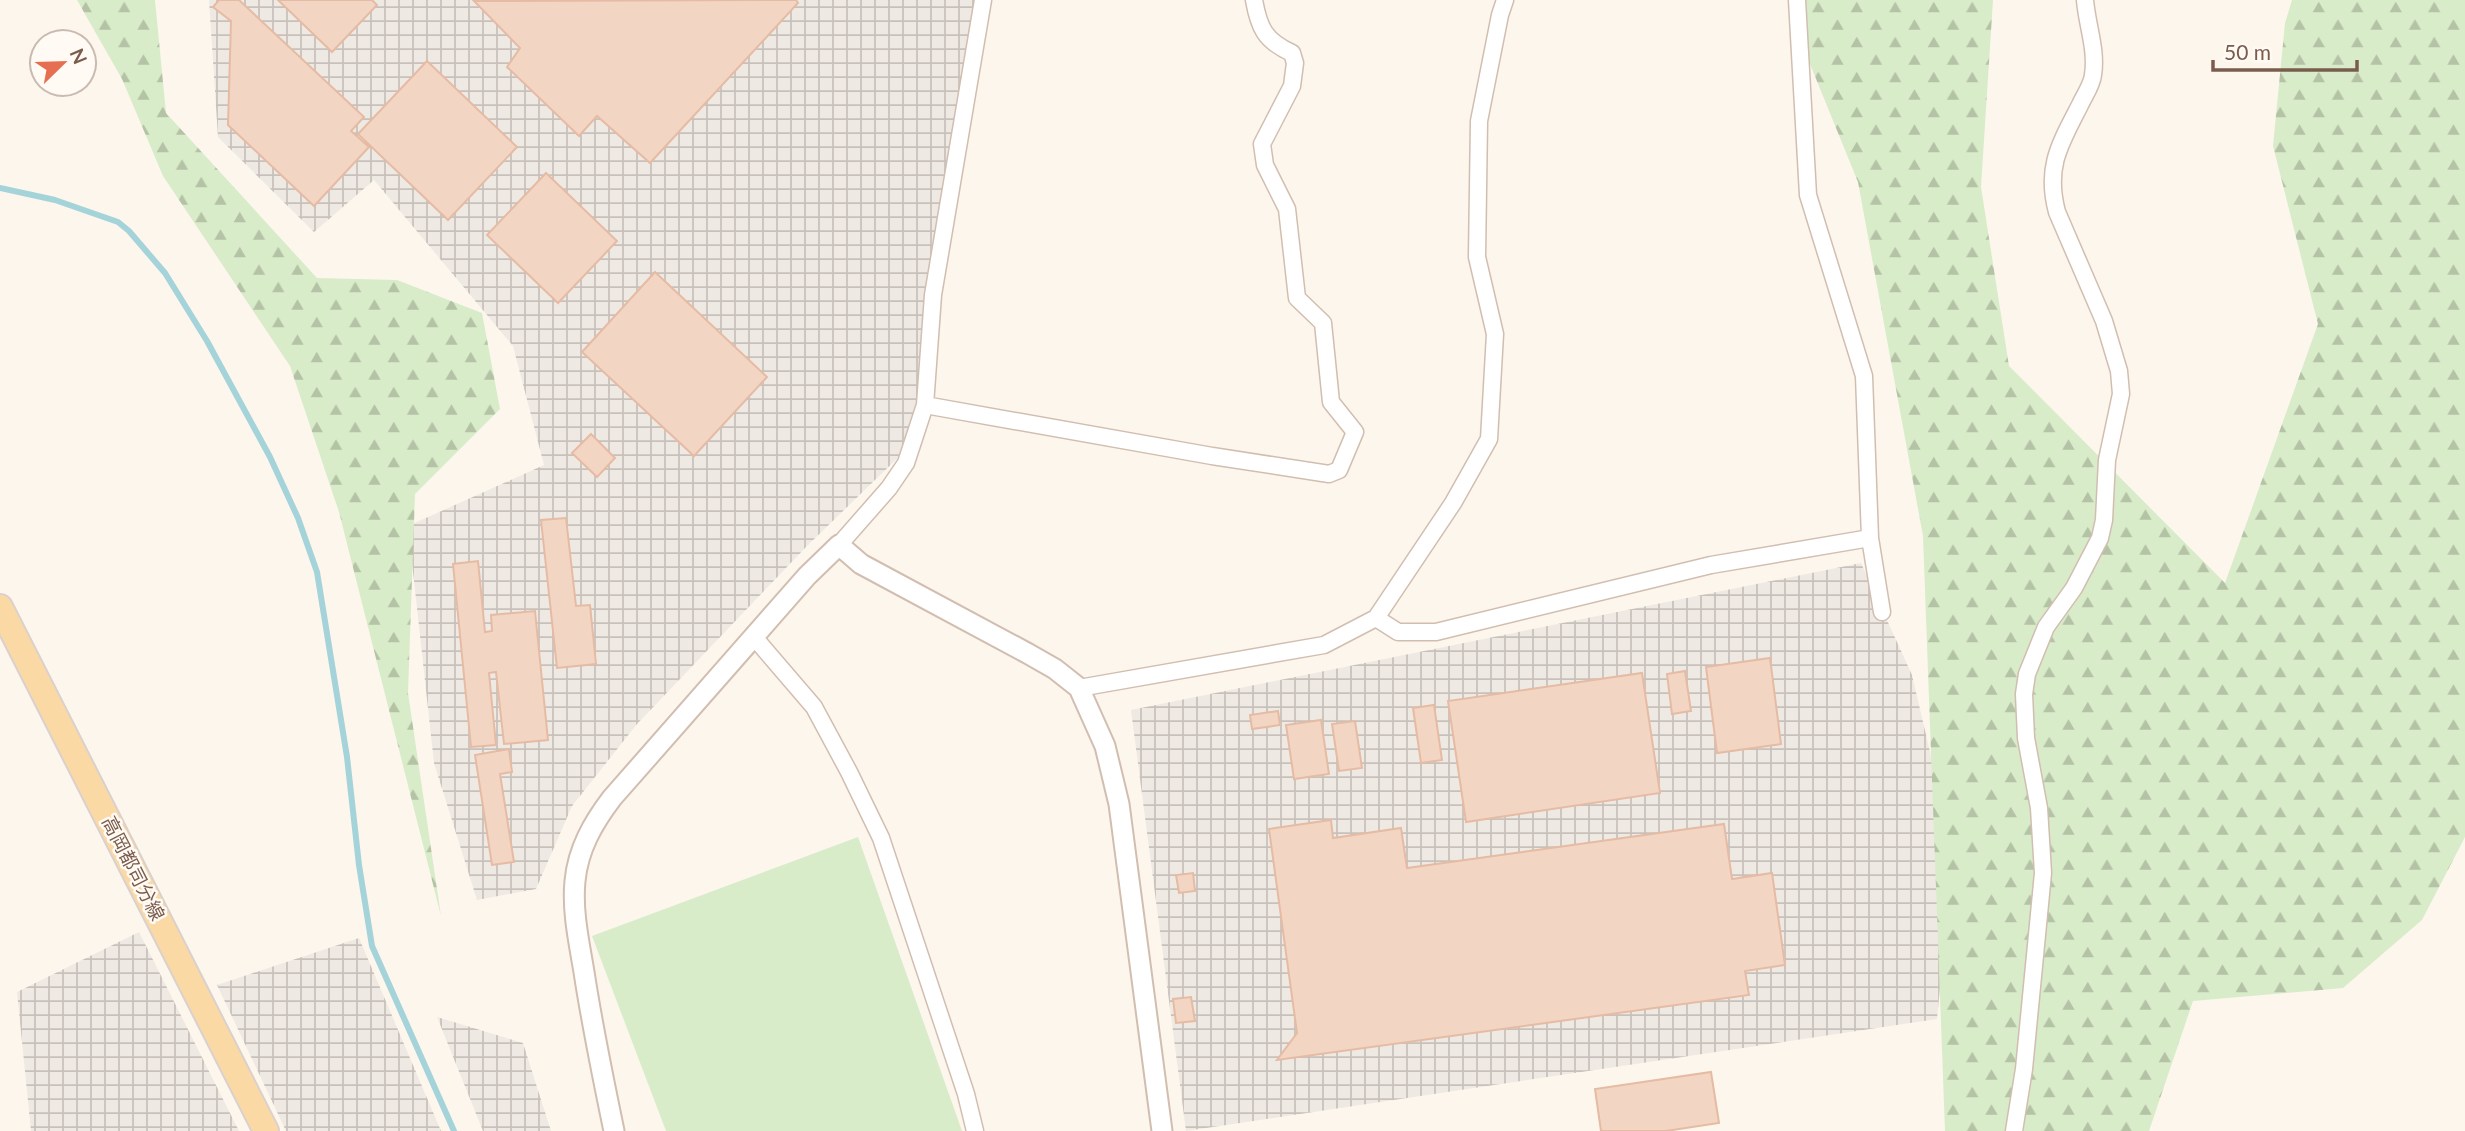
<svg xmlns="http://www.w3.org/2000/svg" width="2465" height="1131" viewBox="0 0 2465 1131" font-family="Lato,'Noto Sans JP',sans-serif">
	<defs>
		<pattern id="industrial-grid" width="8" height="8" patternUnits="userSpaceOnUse" patternTransform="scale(1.75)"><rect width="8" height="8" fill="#efe9e4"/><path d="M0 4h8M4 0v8" fill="none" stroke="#c7c0bb"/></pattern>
		<pattern id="forest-firs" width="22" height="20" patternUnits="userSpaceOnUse" patternTransform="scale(1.75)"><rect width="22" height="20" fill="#d8ecc9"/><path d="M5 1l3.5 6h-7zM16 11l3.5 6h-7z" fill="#b4c2a5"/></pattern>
	</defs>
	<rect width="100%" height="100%" fill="#fdf6ec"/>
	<path fill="url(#industrial-grid)" d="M209,0H984L911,445L807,546L637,724L572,806L536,889L477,900L434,763L408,526L544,465L513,346L374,180L314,232L218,137Z
		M1861,563L1912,675L1953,850L1937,1019L1186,1131L1131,710Z
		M139,932L239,1131H31L17,992Z
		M359,938L441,1131H286L217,985Z
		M437,1017L523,1043L551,1131H483Z"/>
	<path fill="url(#forest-firs)" d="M77,0H155L166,113L317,278L397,280L482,313L500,409L415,494L408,693L441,916L339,512L290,366L163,176L122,79Z
		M1791,0H1993L1981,187L2009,366L2225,583L2318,324L2273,146L2285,23L2292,0H2465V837L2422,920L2343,988L2193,1001L2149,1131H1945L1923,536L1858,182L1799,37Z"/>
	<path fill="#d8ecc9" d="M858,837L962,1131H666L592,936Z"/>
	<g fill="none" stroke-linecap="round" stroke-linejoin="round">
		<path stroke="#a5d3da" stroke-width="6" d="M0,188L55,200L118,222L129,231L165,273L207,341L270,457L298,518L317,572L347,757L359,865L372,946L454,1131"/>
	</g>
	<path fill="#f3d5c3" stroke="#e6bba3" stroke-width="2" d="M219,0H239L364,117L351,131L369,147L314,206L228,125L231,21L213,7Z
		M278,0H372L377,5L332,52Z
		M796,0L798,3L650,163L597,116L579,136L507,67L520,48L474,1Z
		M427,61L517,147L448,220L358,134Z
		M546,173L617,241L558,303L487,235Z
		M655,272L767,377L694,456L582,352Z
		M591,434L615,458L597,477L572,453Z
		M566,518L576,606L590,605L596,664L557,668L541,520Z
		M478,561L485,632L492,631L491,615L535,611L548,740L504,744L496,672L489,673L496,745L471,747L453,564Z
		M1770,658L1781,744L1717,753L1706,667Z
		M1685,671L1691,711L1672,714L1667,674Z
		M1642,673L1660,793L1466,822L1448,701Z
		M1434,705L1442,760L1421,763L1413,708Z
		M1278,711L1280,725L1252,729L1250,715Z
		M1321,720L1329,774L1294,779L1286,725Z
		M1355,721L1362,768L1339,771L1332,724Z
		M509,749L512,772L500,774L514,862L492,865L475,755Z
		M1331,820L1333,838L1401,828L1407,868L1724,824L1732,879L1772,873L1785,965L1745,971L1749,995L1277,1060L1297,1033L1269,829Z
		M1193,873L1195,891L1179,893L1176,875Z
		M1191,997L1195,1021L1176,1023L1173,999Z
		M1711,1072L1719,1123L1666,1131H1601L1595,1089Z"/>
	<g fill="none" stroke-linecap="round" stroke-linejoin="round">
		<defs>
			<path id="minor" d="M1797,0L1808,195L1864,376L1870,538L1882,612
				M925,405L1212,456L1329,474L1339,470L1355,432L1331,402L1323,323L1297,298L1287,209L1265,165L1262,144L1292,86L1295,63L1292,53C1265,41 1259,28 1254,0
				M839,545L889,488L906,463L925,405L933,295L983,0
				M1376,618L1398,632H1436L1711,565L1870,538
				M754,637L814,707L849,772L881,838L966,1094L975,1131
				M1079,688L1324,645L1376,618L1453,503L1489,439L1495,334L1477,257L1479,121L1500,15L1505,0
				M2014,1131L2024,1069L2043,873L2039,808L2026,738L2024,694L2027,674L2046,627L2074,588L2100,538L2104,520L2107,460L2121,394L2119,371L2104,321L2057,212C2045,167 2060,144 2080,105C2084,96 2092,85 2093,75C2097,50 2087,25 2085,0"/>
			<path id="tertiary" d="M614,1131C603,1078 592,1025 584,972C579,942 572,911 575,881C578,849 593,823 612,798L807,576L839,545L861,564L1027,653L1055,669L1079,688L1105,746L1119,804L1162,1131"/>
			<path id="primary" d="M0,607L266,1131"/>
		</defs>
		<use href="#minor" stroke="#d1beb0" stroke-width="19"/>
		<use href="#tertiary" stroke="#d1beb0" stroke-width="23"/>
		<use href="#primary" stroke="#dad1cd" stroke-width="28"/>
		<use href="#minor" stroke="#fff" stroke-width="16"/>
		<use href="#tertiary" stroke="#fff" stroke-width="19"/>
		<use href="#primary" stroke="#fbd9a5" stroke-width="24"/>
	</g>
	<g text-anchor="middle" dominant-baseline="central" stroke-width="5" stroke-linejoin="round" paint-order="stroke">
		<g font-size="19" fill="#7a5c4d" stroke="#fffaf3">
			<text transform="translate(134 868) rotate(63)">高岡都司分線</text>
		</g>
	</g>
	<g transform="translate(63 63) rotate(67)"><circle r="33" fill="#fffaf3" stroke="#cabbb1" stroke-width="2"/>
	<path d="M0-5L12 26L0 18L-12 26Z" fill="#e76f51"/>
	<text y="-10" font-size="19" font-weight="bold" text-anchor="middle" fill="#7a5c4d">N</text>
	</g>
	<path d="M2213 60v10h144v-10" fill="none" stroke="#7a5c4d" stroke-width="3.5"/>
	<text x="2224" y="60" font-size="21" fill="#7a5c4d" stroke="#fffaf3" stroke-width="5" paint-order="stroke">50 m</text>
</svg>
